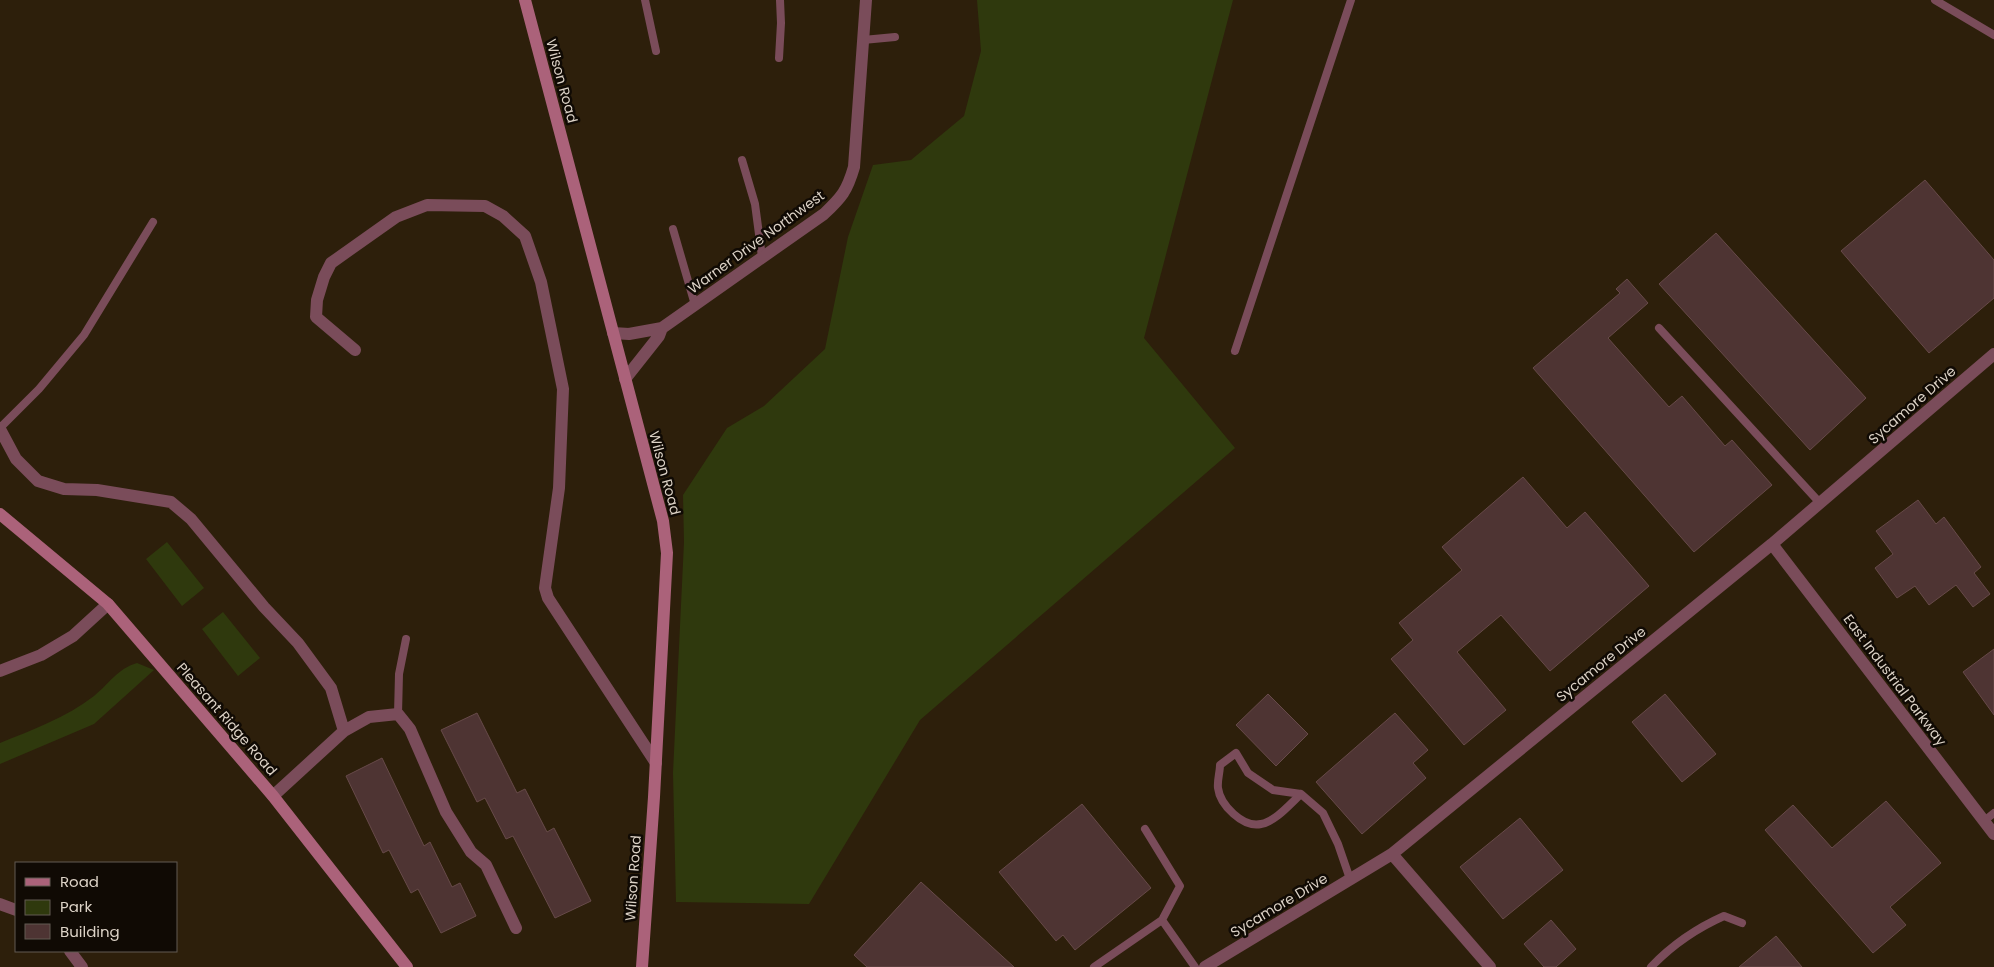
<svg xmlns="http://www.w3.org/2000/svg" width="1994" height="967" viewBox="0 0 1994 967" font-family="Poppins,sans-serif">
	<rect width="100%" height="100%" fill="#2d1f0b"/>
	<path fill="#2f390d" d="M977,0H1233L1144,338L1235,448L920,720L809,904L676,902L673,773L684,542L683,495L727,428L764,406L825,349L848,237L873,165L911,160L964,116L981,51Z
		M167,542L204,588L182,606L146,559Z
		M223,612L260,658L238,676L202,629Z
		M137,663L154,670L94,724L0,764V743C32,730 67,717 94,696C110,683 117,669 137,663Z"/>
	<path fill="#4e3433" stroke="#674a49" d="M1925,180L1994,260V298L1929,353L1841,251Z
		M1716,233L1866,398L1810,450L1659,284Z
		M1627,279L1648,303L1608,338L1669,407L1682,396L1725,446L1732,440L1772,485L1694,552L1533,368L1620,293L1616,289Z
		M1523,477L1567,528L1585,512L1649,586L1550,671L1501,615L1457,652L1506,710L1464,745L1391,659L1413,640L1399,623L1462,570L1442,547Z
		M1918,500L1936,524L1944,517L1981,567L1974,573L1990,594L1973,607L1956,585L1929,605L1915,586L1897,598L1875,568L1893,554L1876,531Z
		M1994,649V715L1963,672Z
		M1268,694L1308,734L1276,766L1236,725Z
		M1665,694L1716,754L1682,782L1632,722Z
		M477,713L517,793L525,789L547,832L554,828L591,901L555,918L513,836L506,839L485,798L477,802L441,730Z
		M1395,713L1428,750L1413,763L1426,778L1362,834L1316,782Z
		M382,758L424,846L430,842L452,887L460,883L476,916L441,933L418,889L411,893L389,850L383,853L346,776Z
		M1886,801L1941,863L1890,907L1906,925L1873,953L1765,830L1793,805L1832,848Z
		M1082,804L1151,888L1075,950L1063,935L1056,941L999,872Z
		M1520,818L1563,870L1503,919L1460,867Z
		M921,882L1014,967H867L854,955Z
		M1551,920L1576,949L1556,967H1544L1524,944Z
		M1776,936L1802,967H1739Z"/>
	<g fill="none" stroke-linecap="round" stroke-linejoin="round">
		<path stroke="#7a4c5a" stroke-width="8" d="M645,0L656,51
			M1935,0L1994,35
			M863,40L895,37
			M779,58L781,23L780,0
			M742,160L755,204L762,257
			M673,229L695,305
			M1659,328L1820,503
			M1235,351L1351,0
			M0,428L39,389L84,335L153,222
			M398,714L399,674L406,639
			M1301,794C1291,803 1275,822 1261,824C1243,828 1220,805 1218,788C1217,781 1220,772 1220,765L1236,753L1248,773L1273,790L1301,794L1323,813L1338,844L1350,879
			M1984,821L1994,813
			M1145,829L1180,886L1162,920
			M1094,967L1162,920L1195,967
			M1651,967C1672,945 1697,928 1724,916L1742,923"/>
		<path stroke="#7a4c5a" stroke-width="12" d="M613,333L629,334L662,328L824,214C842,197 847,191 854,167L866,0
			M355,350L316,317L317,300L324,277L331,263L396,217L427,205L485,206L503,216L525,236L541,282L563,389L559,488L545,588L548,598L656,763
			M625,379L659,336L662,328
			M0,429L16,459L38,481L64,489L97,490L171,502L191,519L264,607L298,643L331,688L344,731
			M1772,544L1994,834
			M0,671L41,655L73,636L108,604
			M273,796L344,731L369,717L398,714L410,729L446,812L471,852L486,865L516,928
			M1392,854L1490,967
			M0,904L16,910
			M70,951L82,967
			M1205,967L1392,854L1772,544L1994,354"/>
		<path stroke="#ab627a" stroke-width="12" d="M525,0L663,521L667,553L654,797L642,967
			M0,514L108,604L273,796L407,967"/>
	</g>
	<g text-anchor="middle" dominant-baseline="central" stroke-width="5" stroke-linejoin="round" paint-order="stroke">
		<g font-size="14" fill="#dcd2c6" stroke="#100a04">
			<text transform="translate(562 81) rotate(75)">Wilson Road</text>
			<text transform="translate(756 242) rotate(-36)">Warner Drive Northwest</text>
			<text transform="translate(1912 405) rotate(-41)">Sycamore Drive</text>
			<text transform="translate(665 473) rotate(75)">Wilson Road</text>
			<text transform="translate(1601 664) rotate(-39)">Sycamore Drive</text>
			<text transform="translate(1895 680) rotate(53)">East Industrial Parkway</text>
			<text transform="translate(227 719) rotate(49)">Pleasant Ridge Road</text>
			<text transform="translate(633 878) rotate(-86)">Wilson Road</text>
			<text transform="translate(1279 905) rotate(-31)">Sycamore Drive</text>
		</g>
	</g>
	<rect x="15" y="862" width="162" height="90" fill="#100a04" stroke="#625a52"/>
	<rect x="25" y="878" width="25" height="8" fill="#ab627a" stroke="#625a52"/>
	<text x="60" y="887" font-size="15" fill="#dcd2c6">Road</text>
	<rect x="25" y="900" width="25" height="15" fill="#2f390d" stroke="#625a52"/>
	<text x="60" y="912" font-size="15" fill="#dcd2c6">Park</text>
	<rect x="25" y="924" width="25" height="15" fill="#4e3433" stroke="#625a52"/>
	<text x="60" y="937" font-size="15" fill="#dcd2c6">Building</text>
</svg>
